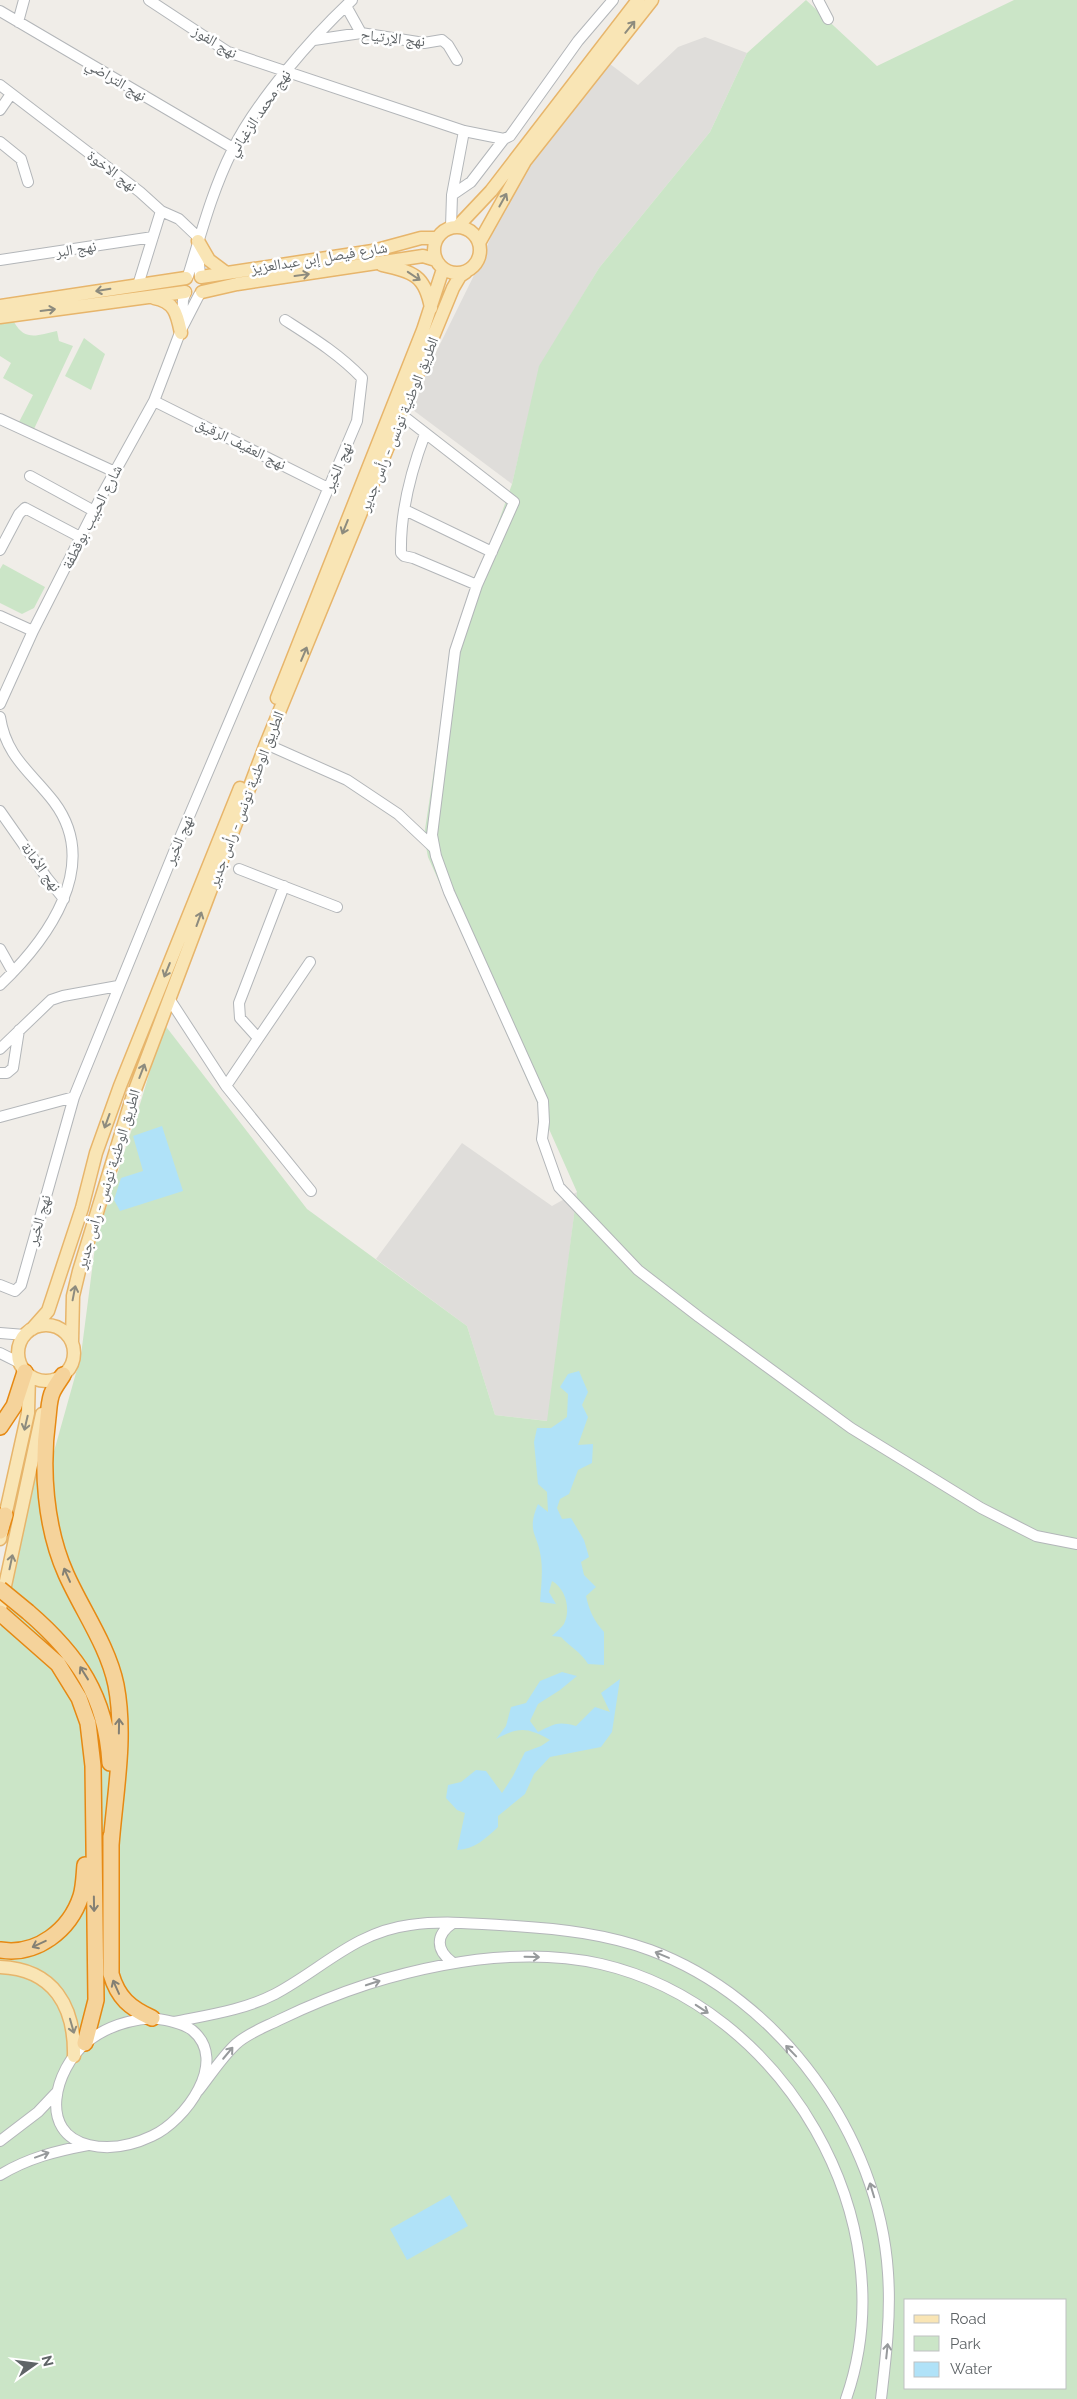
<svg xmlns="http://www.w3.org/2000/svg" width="1077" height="2399" viewBox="0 0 1077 2399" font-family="Raleway,'Noto Naskh Arabic',sans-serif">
	<rect width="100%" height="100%" fill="#f0ede8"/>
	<path fill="#dfddda" d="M705,37L747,53L710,132L599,268L540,366L512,484L409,407L482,259L508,194L606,61L638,85L678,47Z
		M462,1143L552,1206L577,1192L548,1421L495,1415L467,1326L376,1259Z"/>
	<path fill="#cbe5c7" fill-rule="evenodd" d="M806,0L877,66L1014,0H1077V2399H0V1628L39,1452L53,1455L81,1355L96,1239L141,1101L164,1024L307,1209L467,1326L495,1415L547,1421L577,1192L428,857L424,836L452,652L512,484L539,366L599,268L710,132L747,53ZM906,2300H1066V2388H906Z
		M14,322C25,342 38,335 57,331L59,341L73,346L34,429L19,422L33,395L3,378L11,363L0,356V323Z
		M84,338L105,354L91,390L65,376Z
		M3,564L45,587L34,608L22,614L0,603V569Z"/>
	<path fill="#b0e2f8" d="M162,1126L183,1191L120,1211L114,1200L121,1178L143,1171L133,1136Z
		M579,1371L588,1392L582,1405L588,1417L578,1445L593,1444L592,1463L578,1470L569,1494L560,1499L557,1508L562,1519L571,1518L584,1540L589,1557L581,1562L584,1575L596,1587L586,1596C589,1610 594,1621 604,1632V1665L588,1664C581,1652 570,1647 561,1637L552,1636C555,1633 561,1628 564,1624C571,1609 566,1589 552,1581L549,1592L556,1604L540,1602C541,1588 543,1572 541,1558C538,1533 526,1533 538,1504L548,1512L547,1492L538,1484L534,1442L537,1428H551L567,1417L568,1394L560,1387L568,1374Z
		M562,1672L577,1676L560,1690L538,1704L530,1721L538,1732C555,1724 557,1721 576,1726L595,1707L610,1712L601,1693L620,1679L612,1732L601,1747L550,1757L534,1774L525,1794L498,1816V1827C485,1839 475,1849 457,1850L465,1813L457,1810L446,1798L448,1785L461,1782L476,1770L486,1771L502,1793L513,1776L525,1752L541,1746L550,1740C527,1727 519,1727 496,1739L506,1726L511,1707L526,1703L540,1681Z
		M450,2195L468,2226L407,2260L390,2229Z"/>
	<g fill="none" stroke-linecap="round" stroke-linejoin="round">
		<defs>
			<path id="minor" d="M149,0L228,52L464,131L504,139L510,136L578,41L613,0
				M818,0L828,19
				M346,6L361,33
				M0,11L233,148
				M18,22L24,0
				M314,40L361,33L424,43L442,40L448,45L457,60
				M0,85L140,192L161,211L138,285
				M0,110L11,94
				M0,142L21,159L28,182
				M452,195L471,182L504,139
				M161,211L179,219L199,238
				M451,227L452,195L464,131
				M198,252L200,276
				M0,260L153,237
				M188,276C201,234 212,191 232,151C255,103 312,37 352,0
				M182,326L183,300L186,292
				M154,401L328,488
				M402,415L514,502L477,585L455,651L432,835L436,856L449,892L543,1101L544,1122L542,1139L559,1187L638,1270L699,1317L851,1428L981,1508L1036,1536L1077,1544
				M0,419L115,472
				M425,434C411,471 400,514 401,553L404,556L413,558L477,585
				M30,476L94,511
				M405,510L492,552
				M0,550L19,514L25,508L82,538
				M0,616L33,631
				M0,704L33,631L102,495L154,401L181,330L199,295
				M0,717C6,757 31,772 54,802C102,866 47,940 0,985
				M266,744L347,780L398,814L433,847
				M0,811L47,878L64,899
				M239,869L337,907
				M0,949L13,972
				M170,1000L226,1086L311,1191
				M258,1038L240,1018L239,1003L284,886
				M0,1049L51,1000L63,996L118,986
				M0,1073H7L13,1068L19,1030
				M226,1086L310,962
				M0,1117L74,1097
				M0,1285L15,1291L21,1285L74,1097L176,847L357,421L362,378C339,354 313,338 285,320
				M0,1333L25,1335
				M0,1353L20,1363
				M452,1962C436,1950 435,1935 453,1923
				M152,2018C165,2020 181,2022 192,2030C230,2061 185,2121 152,2136C133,2145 110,2150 89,2145C37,2133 55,2069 86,2043C106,2026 128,2020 152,2018Z
				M174,2022C208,2015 244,2010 275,1994C322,1969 355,1932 410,1925C445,1920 480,1924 515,1926C561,1929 606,1934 650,1950C780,1998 879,2135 888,2273C891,2315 886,2357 881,2399
				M198,2091C210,2076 221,2058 236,2044C248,2033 265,2027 279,2020C308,2006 337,1994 368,1984C442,1961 524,1947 601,1964C783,2006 909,2220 846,2399
				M0,2141L38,2112L56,2093
				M0,2175C28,2158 56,2151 88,2145"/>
			<path id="major" d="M434 250a23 23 0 1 1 46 0a23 23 0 1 1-46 0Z
				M457,227L491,191L638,0
				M198,241L209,260L225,272
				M479,243L525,161L652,0
				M382,265C413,272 425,275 431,308
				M201,277L373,251L421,238H437
				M202,292L237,284L423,256L436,260
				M154,298C175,302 177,314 181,333
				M0,306L186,278
				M0,317L185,292
				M277,698L423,330L443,269
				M18 1353a28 28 0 1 1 56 0a28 28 0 1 1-56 0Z
				M32,1329L48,1311L82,1208L96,1153L120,1086L240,788
				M72,1342L73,1296L79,1271L133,1095L206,902L266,744L453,288L460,276L466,272
				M0,1539L28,1413L29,1375
				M0,1609L42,1414
				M0,1967C54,1969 75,2007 74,2056"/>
			<path id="highway" d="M63,1375C60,1380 56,1385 53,1391C49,1398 49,1409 48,1417C41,1468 45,1527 66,1574C82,1610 108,1646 116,1685C126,1737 115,1793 111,1845
				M0,1427L14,1406L25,1372
				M0,1531L5,1515
				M28,1612C78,1655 106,1696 110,1763
				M0,1613L58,1664L79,1698L88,1723L93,1766L96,2000L85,2043
				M111,1836V1974C118,1998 130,2008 152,2018
				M0,1950C37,1956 70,1930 81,1896C84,1886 84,1875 85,1865"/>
		</defs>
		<use href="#minor" stroke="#b3b6b9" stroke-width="12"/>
		<use href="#major" stroke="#e7b56b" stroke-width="15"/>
		<use href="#highway" stroke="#e68913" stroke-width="18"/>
		<use href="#minor" stroke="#fff" stroke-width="10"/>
		<use href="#major" stroke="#f9e5b5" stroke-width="12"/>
		<use href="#highway" stroke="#f5d39b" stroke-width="15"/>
		<defs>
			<path id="highway-bridge" d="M0,1589L28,1612"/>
		</defs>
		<use href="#highway-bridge" stroke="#e68913" stroke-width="18" stroke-linecap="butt"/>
		<use href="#highway-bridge" stroke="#f5d39b" stroke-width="15"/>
	</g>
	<defs><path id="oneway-shaft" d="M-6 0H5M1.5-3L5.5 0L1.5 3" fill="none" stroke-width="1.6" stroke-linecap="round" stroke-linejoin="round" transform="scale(1.25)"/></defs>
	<g stroke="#8d8b7e">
		<use href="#oneway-shaft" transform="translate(630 27) rotate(-51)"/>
		<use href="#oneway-shaft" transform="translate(503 200) rotate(-61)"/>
		<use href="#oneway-shaft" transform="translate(302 275) rotate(-8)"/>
		<use href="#oneway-shaft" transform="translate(414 276) rotate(34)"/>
		<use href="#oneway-shaft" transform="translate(103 290) rotate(171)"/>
		<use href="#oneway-shaft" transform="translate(48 310) rotate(-7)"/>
		<use href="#oneway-shaft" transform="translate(345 527) rotate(112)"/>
		<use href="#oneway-shaft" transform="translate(304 654) rotate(-67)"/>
		<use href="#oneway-shaft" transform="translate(199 919) rotate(-70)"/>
		<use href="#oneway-shaft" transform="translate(167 970) rotate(112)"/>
		<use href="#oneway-shaft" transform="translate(142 1071) rotate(-69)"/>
		<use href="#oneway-shaft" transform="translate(107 1121) rotate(110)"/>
		<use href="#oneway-shaft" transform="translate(74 1293) rotate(-79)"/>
		<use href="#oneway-shaft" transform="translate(26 1423) rotate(103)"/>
		<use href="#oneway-shaft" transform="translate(11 1562) rotate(-78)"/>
		<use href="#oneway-shaft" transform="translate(72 2026) rotate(74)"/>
	</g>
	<g stroke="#848074">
		<use href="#oneway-shaft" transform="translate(67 1575) rotate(-114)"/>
		<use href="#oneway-shaft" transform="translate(84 1673) rotate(-122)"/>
		<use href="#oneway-shaft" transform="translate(119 1726) rotate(-89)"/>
		<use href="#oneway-shaft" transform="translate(94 1904) rotate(89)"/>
		<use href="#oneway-shaft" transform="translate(39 1944) rotate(155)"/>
		<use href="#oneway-shaft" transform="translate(116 1987) rotate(-114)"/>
	</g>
	<g stroke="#979a9c">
		<use href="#oneway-shaft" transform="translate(662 1955) rotate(-157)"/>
		<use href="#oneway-shaft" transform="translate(532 1957) rotate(1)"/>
		<use href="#oneway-shaft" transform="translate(373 1983) rotate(-18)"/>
		<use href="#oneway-shaft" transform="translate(702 2009) rotate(33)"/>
		<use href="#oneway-shaft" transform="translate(791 2051) rotate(-134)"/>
		<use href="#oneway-shaft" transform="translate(228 2053) rotate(-50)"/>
		<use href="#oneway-shaft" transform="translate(42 2155) rotate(-20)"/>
		<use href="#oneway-shaft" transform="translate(872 2190) rotate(-107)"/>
		<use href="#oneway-shaft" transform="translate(887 2351) rotate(-84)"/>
	</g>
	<g text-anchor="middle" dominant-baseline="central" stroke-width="5" stroke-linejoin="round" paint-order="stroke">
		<g font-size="15" fill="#5f6467" stroke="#fff">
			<text transform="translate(393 38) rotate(6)">نهج الإرتياح</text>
			<text transform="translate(215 42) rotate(31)">نهج الفوز</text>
			<text transform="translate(116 80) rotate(31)">نهج التراضي</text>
			<text transform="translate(259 113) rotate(-56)">نهج محمد الزغباني</text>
			<text transform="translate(112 171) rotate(37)">نهج الاخوة</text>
			<text transform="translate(76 249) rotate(-9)">نهج البر</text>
			<text transform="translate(319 258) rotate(-9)">شارع فيصل إبن عبدالعزيز</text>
			<text transform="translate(399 424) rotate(-68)">الطريق الوطنية تونس - رأس جدير</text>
			<text transform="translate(241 444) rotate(26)">نهج العفيف الرقيق</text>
			<text transform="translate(338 467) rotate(-67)">نهج الخير</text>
			<text transform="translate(92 517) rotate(-63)">شارع الحبيب بوقطفة</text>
			<text transform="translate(246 799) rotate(-69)">الطريق الوطنية تونس - رأس جدير</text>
			<text transform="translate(179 840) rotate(-67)">نهج الخير</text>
			<text transform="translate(41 867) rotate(54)">نهج الأمانة</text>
			<text transform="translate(108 1179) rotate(-73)">الطريق الوطنية تونس - رأس جدير</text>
			<text transform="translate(39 1220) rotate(-74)">نهج الخير</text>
		</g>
	</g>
	<rect x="904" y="2299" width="162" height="90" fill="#ffffff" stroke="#bfc1c2"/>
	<rect x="914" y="2315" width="25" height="8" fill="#f9e5b5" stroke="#bfc1c2"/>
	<text x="950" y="2324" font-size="15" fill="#5f6467">Road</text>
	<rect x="914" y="2336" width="25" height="15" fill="#cbe5c7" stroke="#bfc1c2"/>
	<text x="950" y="2349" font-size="15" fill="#5f6467">Park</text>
	<rect x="914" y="2362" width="25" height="15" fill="#b0e2f8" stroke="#bfc1c2"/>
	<text x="950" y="2374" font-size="15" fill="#5f6467">Water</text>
	<g transform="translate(35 2364) rotate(76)" stroke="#ffffff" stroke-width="4" paint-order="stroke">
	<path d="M0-4L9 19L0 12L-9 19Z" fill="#5f6467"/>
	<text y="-8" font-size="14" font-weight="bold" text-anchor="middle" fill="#5f6467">N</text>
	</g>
</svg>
